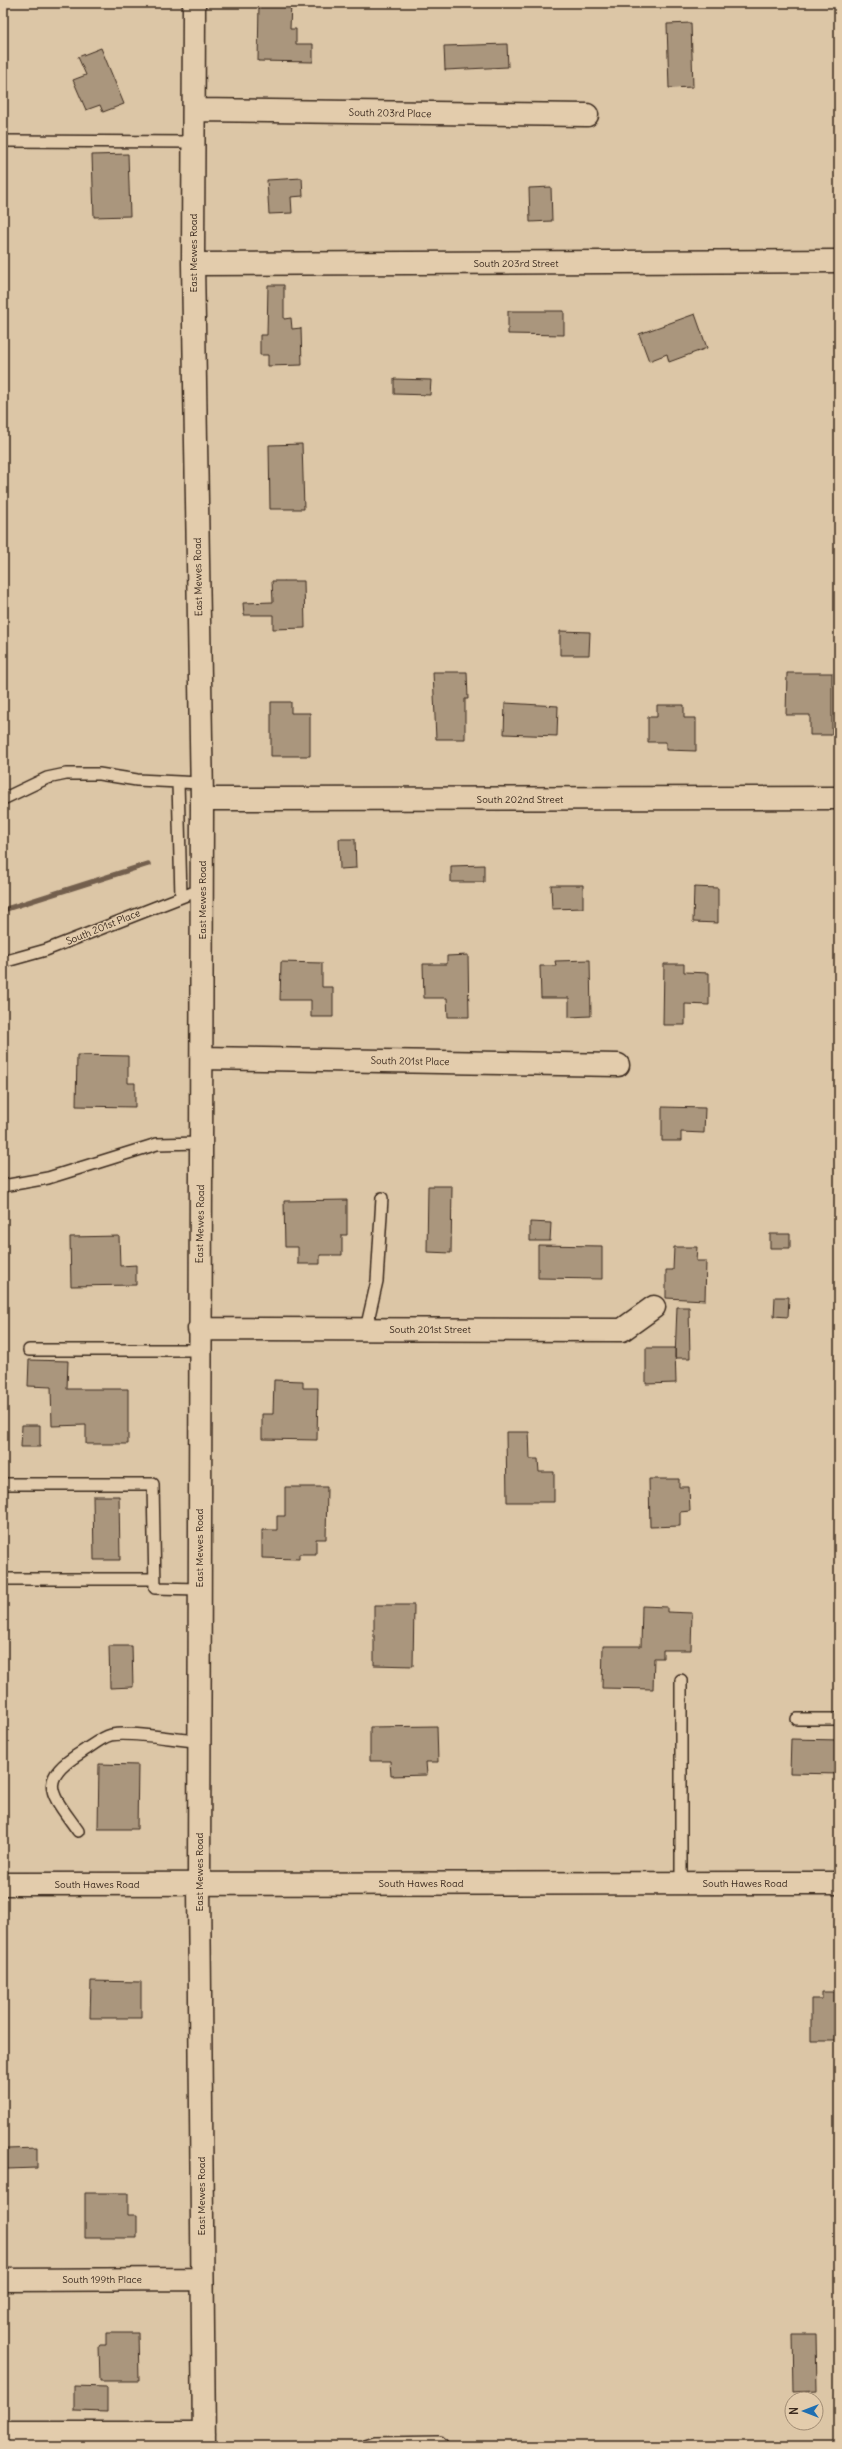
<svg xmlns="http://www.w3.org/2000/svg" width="842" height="2449" viewBox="0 0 842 2449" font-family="Delius,sans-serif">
	<rect width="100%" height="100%" fill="#dcc6a6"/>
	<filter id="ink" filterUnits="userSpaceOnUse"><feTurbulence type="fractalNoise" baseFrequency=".025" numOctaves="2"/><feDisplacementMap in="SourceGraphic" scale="8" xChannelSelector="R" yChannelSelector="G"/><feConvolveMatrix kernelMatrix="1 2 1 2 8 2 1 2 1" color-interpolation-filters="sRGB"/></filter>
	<g filter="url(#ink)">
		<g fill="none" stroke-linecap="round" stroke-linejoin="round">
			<path stroke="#735f4d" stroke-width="5.5" d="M3,910L148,864"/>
		</g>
		<path fill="#aa967d" stroke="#3b2a1e" d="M259,3H291L290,29H296V44H313V62L258,61Z
			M691,23L693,87L669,88L667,24Z
			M507,44L508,67L445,70L444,46Z
			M101,48L124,104L103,112L100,105L86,110L73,80L86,75L78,57Z
			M128,154L130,216L94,217L92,155Z
			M302,178L303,196L291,197L292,213L269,214L267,180Z
			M551,187L552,221L530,222L529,188Z
			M268,285H284V319L291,318L292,329L301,328L302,365L268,366V355H260V335H267Z
			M508,311H564V335L508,334Z
			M695,314L707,348L669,362L667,354L649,361L639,334Z
			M394,379L431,380L430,395L394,394Z
			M302,444L304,509H270L269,445Z
			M272,581H304L305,628L273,629V615H244L243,603L273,602Z
			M560,631L590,632L589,655H560Z
			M433,672H467L468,699H465V739H436Z
			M787,673H832V735H810V715H786Z
			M271,702H291V713H310V756H271Z
			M505,703L558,706L557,736L504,734Z
			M657,705H684V718H696V751L666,750V742H648V717H657Z
			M339,839H355L356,868L340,869Z
			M484,865V882H451V866Z
			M551,885H583V908L552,909Z
			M694,887L718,888V923L693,922Z
			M468,955L469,1017H448L447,998H424L423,964H447V956Z
			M590,960L591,1016L569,1017V998H541L540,966H556L555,961Z
			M281,962L322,963V987H333V1017H311V1000H280Z
			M664,964H684V972L709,973V1005L685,1004V1025H663Z
			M77,1055L128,1056V1083H135V1107L76,1106Z
			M662,1107L705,1108L704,1133L681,1132V1141H662Z
			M428,1186H452L451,1253L427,1252Z
			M347,1200V1235H342V1255H320V1264H298V1247H285L284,1201Z
			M530,1222L551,1223L550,1241H530Z
			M770,1234H790V1248H770Z
			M119,1236L120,1266L136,1265V1285L71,1286L70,1237Z
			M538,1245L602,1246V1279L538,1278Z
			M674,1247H697L696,1261H706L705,1300L666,1298V1270H673Z
			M775,1297H789L788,1317L774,1316Z
			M677,1307H689L690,1358H675Z
			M646,1348H675L676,1383L646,1384Z
			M29,1360L68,1361L67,1389H128V1444H86V1425L52,1426L51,1387L28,1386Z
			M274,1380L303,1381V1388H318L317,1440L262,1439V1414H273Z
			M22,1425H40V1447H21Z
			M506,1432H529L530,1459H538L539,1472H554V1502H507Z
			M649,1479H679V1487H689L690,1511L680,1512V1526L650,1527Z
			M285,1487H327L326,1539H316V1554H299V1559L262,1558V1530H277V1516H285Z
			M93,1496H119L120,1560H94Z
			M374,1605H414L413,1666L374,1665Z
			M642,1606L667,1607V1612L692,1613L691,1650H663V1658H654L653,1689L602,1688L603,1646H641Z
			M109,1646H132L133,1687L110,1688Z
			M437,1726L438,1762H426L427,1775L391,1776L390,1761H370V1727Z
			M791,1739L839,1740V1774L790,1773Z
			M99,1764L138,1765L137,1829H98Z
			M91,1981L141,1982V2018H90Z
			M822,1992H838L839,2041H811V1999H822Z
			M37,2148V2168L7,2169V2149Z
			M85,2193H128V2215H137V2238H85Z
			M106,2333H138L139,2381H100L99,2345H106Z
			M793,2334H816L817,2391L794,2392Z
			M74,2386L107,2387V2412L74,2411Z"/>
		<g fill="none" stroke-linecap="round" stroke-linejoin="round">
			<defs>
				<path id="lane" d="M3,141L193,142
					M178,782L181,897
					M3,799L47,778L66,774H99L137,780L201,783
					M3,962L46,950L202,889
					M3,1186L48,1178L157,1144L201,1143
					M366,1329L377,1281L382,1198
					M29,1350H199
					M3,1484H153L155,1588L199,1589
					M3,1579H154
					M681,1680V1883
					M797,1719H839
					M78,1831C52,1794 35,1781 82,1752C90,1747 102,1737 111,1735C131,1731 176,1740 199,1741
					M367,2446L376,2443L440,2442L443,2446"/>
				<path id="street" d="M194,3L193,264L202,799L199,1885L204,2446
					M194,110L587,115
					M193,264L839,261
					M202,799L839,798
					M202,1058L618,1065
					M199,1329L622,1330L654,1307
					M3,2280L202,2279
					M3,2433H204"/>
				<path id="secondary" d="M3,1884L839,1883"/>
			</defs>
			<use href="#lane" stroke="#3b2a1e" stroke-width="14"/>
			<use href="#street" stroke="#3b2a1e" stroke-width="25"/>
			<use href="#secondary" stroke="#3b2a1e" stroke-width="25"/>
			<use href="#lane" stroke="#e3ccac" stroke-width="11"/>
			<use href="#street" stroke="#e3ccac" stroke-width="22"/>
			<use href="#secondary" stroke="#e3ccac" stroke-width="22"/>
		</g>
	</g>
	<g text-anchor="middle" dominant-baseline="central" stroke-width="3" stroke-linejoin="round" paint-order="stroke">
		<g font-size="10" fill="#3b2a1e" stroke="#e3ccac">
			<text transform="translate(390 113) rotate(1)">South 203rd Place</text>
			<text transform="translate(193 253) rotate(-90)">East Mewes Road</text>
			<text x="516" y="263">South 203rd Street</text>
			<text transform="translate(198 577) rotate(-91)">East Mewes Road</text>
			<text x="520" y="799">South 202nd Street</text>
			<text transform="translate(202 900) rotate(-90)">East Mewes Road</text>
			<text transform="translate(103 927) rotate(-22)">South 201st Place</text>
			<text transform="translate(410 1061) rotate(1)">South 201st Place</text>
			<text transform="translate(200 1224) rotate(-89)">East Mewes Road</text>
			<text x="430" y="1329">South 201st Street</text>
			<text transform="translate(199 1548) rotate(-90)">East Mewes Road</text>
			<text transform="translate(199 1872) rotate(-90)">East Mewes Road</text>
			<text x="421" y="1883">South Hawes Road</text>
			<text x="745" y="1883">South Hawes Road</text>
			<text x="97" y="1884">South Hawes Road</text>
			<text transform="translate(201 2196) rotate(-90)">East Mewes Road</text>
			<text x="102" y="2279">South 199th Place</text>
		</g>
	</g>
	<rect width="842" height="2449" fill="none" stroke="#e3ccac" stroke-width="16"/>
	<rect x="8" y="8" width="826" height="2433" fill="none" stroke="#3b2a1e" stroke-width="1.5" filter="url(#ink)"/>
	<g transform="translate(804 2411) rotate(270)"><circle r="19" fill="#e3ccac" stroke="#a08b73"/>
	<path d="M0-3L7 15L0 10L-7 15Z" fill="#1f6fb2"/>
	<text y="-6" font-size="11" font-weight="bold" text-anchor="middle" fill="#3b2a1e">N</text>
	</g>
</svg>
